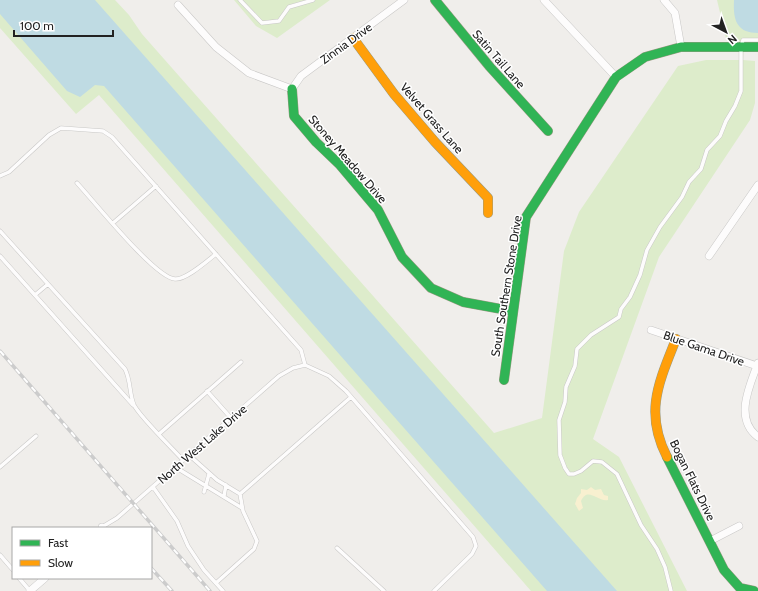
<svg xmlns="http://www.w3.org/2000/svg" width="758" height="591" viewBox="0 0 758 591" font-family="Cabin,sans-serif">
	<rect width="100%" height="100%" fill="#f0eeeb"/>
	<path fill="#ddeccb" d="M0,0H115L129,15L142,34L494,433L542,418L564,251L579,212L678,66L706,60H740L741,43L726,38L717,0H758V43H744L743,60L755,61V103L750,120L659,257L593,439L619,457L687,591H531L99,95L76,114L0,28Z
		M234,0H330L277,38L256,26Z"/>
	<path fill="#f8f0d0" d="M591,487L595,490L601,489L604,495L608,496V500C597,502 588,486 581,501L583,508L579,511L575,504L577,498L581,493V489L587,490Z"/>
	<path fill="#bfdbe3" d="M0,0H95L617,591H547L104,86L95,85L80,97L67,91L0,14Z
		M734,0H758V33C736,33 733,19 734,0Z"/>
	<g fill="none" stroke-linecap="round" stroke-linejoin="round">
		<defs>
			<path id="lane" d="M240,0L262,23L279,21L289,7L313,0
				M0,176L9,172L49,135L61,128L103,131L112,137L301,350L305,365L329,376L346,391L473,537L476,546L472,554L434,591
				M77,183C93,200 155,278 175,279C186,280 207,261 216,254
				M113,223L156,186
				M0,231L125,369C131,381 129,393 134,405C140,417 172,448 183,460
				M0,256L133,405
				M35,295L48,284
				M207,391L231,418
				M159,434L241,362
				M189,455L217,480L240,494L243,511L257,541L254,549L216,583
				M0,467L36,436
				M175,467L242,508
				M153,487L177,521L188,546L204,570L223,591
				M204,492L209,474
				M240,494L351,397
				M224,496L226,485
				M102,527L117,518L279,376L293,368L305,365
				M337,548L384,591
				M0,555L13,570
				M19,578L30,591
				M671,591L665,567L657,549L641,525L617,474L602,462L593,461L581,471L574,474H569L565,468L560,455L559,420L565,402L566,387L575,366L577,349L591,335L619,317L621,309L630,297L640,275L647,250L660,227L682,197L689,182L701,169L707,150L720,136L726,121L735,106L741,91V47L743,40H758"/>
			<path id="street" d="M544,0L616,77
				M664,0L675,13L681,47
				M178,5L216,47L249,73L292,89L301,76L404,0
				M709,256L758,185
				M651,330L757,366
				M758,363C749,387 734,419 758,437
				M102,528V527
				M710,541L739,526
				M30,591L45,578"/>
			<path id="fast" d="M435,0L490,67L548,131
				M292,89L294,116L316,142L340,165L378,210L402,257L431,288L463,302L512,311
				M504,380L526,217L616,77L645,57L681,47H758
				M667,457L724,570L740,588L754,591"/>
			<path id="slow" d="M353,38L394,94L435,142L488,198V213
				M667,457C644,412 659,382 676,339"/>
		</defs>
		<use href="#lane" stroke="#c9c8c7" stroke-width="4.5"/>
		<use href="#street" stroke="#c9c8c7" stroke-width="8"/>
		<use href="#fast" stroke="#999a82" stroke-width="10"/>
		<use href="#slow" stroke="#999a82" stroke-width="10"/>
		<use href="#lane" stroke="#fdfcfc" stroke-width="3.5"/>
		<use href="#street" stroke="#fdfcfc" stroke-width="7"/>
		<use href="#fast" stroke="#30b455" stroke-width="9"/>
		<use href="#slow" stroke="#ff9f0a" stroke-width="9"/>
		<defs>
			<path id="rail" d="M0,351L210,591
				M151,568L172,591"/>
		</defs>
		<use href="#rail" stroke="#ccc" stroke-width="3.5"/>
		<use href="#rail" stroke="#fff" stroke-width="2" stroke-dasharray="6" stroke-linecap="butt"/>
	</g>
	<g text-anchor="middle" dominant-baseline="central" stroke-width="3" stroke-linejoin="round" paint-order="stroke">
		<g font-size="12" fill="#222" stroke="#fff">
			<text transform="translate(346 43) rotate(-36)">Zinnia Drive</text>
			<text transform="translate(499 59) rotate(49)">Satin Tail Lane</text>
			<text transform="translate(432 118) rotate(49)">Velvet Grass Lane</text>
			<text transform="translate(348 159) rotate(49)">Stoney Meadow Drive</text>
			<text transform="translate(506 286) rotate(-81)">South Southern Stone Drive</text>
			<text transform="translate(704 348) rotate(19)">Blue Gama Drive</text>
			<text transform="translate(202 444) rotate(-41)">North West Lake Drive</text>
			<text transform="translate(693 480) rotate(64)">Bogan Flats Drive</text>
		</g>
	</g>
	<rect x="12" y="527" width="140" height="52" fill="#ffffff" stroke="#a7a7a7"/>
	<rect x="20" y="540" width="20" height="6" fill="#30b455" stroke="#a7a7a7"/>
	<text x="48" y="547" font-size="12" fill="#222222">Fast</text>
	<rect x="20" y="560" width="20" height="6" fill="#ff9f0a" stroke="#a7a7a7"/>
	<text x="48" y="567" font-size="12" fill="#222222">Slow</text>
	<g transform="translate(726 32) rotate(139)" stroke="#ffffff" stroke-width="3" paint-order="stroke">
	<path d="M0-3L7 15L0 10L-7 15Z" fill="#222222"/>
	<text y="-6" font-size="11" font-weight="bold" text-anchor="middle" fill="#222222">N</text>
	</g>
	<path d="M14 30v6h99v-6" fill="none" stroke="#222222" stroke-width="2"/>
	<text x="20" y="30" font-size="12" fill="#222222" stroke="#ffffff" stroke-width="3" paint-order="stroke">100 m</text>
</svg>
